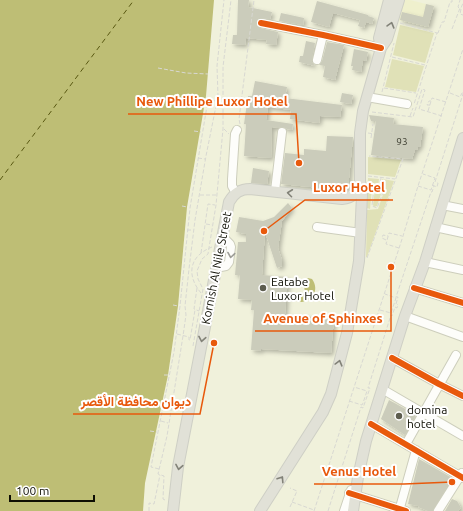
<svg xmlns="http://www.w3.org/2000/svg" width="463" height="511" viewBox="0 0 463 511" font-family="Ubuntu,Vazirmatn,sans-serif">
	<defs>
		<filter id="shadow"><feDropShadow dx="2.5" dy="2.5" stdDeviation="2" flood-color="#0004"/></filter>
	</defs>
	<rect width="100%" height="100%" fill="#f0f1db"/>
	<path fill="#eff0cd" d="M400,0H410L434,6L428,27L394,19Z"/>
	<path fill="#e0e1b7" d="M400,25L434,33L425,63L393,55Z
		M392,59L424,66L416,92L385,87Z
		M368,157L401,160L395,177L368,174Z
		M368,178L379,179L378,187H372L370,209L367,208Z
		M382,179L394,181L367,257H366L367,210L378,209L385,189L380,187Z
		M375,189L382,191L377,206L374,207L373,205Z"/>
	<path fill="#bebe75" d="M0,0H214L206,96L187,207L178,306L168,375L145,483L143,511H0Z
		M308,278L312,279C321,291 310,306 296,301V298C310,292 303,293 304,281Z"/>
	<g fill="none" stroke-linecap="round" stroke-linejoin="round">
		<path stroke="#595811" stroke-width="1" stroke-dasharray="5 4" stroke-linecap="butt" d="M0,180L134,0"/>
	</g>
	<path fill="#cbccbb" filter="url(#shadow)" d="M238,0H249L248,7L272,12L270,19L259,18L256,22V24L260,28L278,32L276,45L266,44L267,40L246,38L245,45L232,44L233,35H237Z
		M317,1L368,15V16L374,18L372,24L366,22L364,28L358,26L360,20L333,13L329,27L311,22Z
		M426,4L434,6L428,27L400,20L402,12L423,17Z
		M281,13L304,18L303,25L279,21Z
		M306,41L315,43L312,59V62L315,66L299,62L300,56H303Z
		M327,42L344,45L335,80L323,77L325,66L319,65L322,61Z
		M354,49L368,52L366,61L363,60L361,72L352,70L353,66H351Z
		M255,81L287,87L285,98L342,105L340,117L320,116L319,123L290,119L291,110L268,107L266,120L293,124L292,130L287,129L283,127L278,128L272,127L271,158L244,156L246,124H244L248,96H252Z
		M342,93L353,95L351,104L340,102Z
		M369,115L394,118L393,124L423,127L420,147H418L417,150H415L412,159L371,155L376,121H371Z
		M327,136L353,137L348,189L320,187V188L281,184L285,153L304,155V149L326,151Z
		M253,168L269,171L267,184L251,183Z
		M288,203L292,208L282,221L278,248L282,260V266L277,268L265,232L262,275L288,277L285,315L334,318L331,353L261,349V351L251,350L254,310H251L252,300L238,299L240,275H235L238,242H246V234L236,232L239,217L263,221L274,217Z
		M389,400L416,415L405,435L381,419Z
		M419,459L452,478L433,511H428L418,507L419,506L408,504Z
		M452,499L457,501L461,508L458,511H445Z"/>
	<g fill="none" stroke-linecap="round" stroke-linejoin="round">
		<defs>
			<path id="minor" d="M261,23L323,35L381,48
				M317,60L323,35
				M367,97L407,104
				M275,191L282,132
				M236,193L232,186V179L235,134L237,130
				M442,205L463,209
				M317,227L361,233
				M435,227L463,233
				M425,262L463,270
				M216,268L226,266L229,262L231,247L230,244L222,236
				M414,288L463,303
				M405,316L463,337
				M392,358L439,384L463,396
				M382,389L463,436
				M371,424L463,478
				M406,444L456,355
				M349,493L406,511
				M344,511L351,490
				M399,511L416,450
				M438,511L462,473"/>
			<path id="major" d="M381,48L379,38L389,0
				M173,511L178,467L229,202C234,193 240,189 250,189L342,199C352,198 358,193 360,183
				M260,511L323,412L331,394L347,333L359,261L362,195L360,181V133L363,111L381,48L387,39L399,0
				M353,511L358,477L366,441L405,316L425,262L463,138"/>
		</defs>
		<use href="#minor" stroke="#cdcebc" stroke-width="10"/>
		<use href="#major" stroke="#cecfc5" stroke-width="12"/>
		<path stroke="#d8d8d2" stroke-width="1" stroke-dasharray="4 2" stroke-linecap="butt" d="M459,8L458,7L460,0
			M461,9L460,14L463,15
			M400,23L437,33L414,104
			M452,29L460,8H461L463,3
			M437,33H438L442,22H444L450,2H452V0
			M392,57L425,65
			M158,68L186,73L208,74
			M384,88L416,93
			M382,92L394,43
			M450,93L460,97L462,93H463
			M430,105H427L429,101H431
			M428,111L432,98L446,102
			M372,112L413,117L422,89L425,90L419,109L442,116
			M410,116L413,108
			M240,124L239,119L254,0
			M224,129L229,134
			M194,131L201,132
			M368,133L374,134
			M371,138L373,124
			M198,158L205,159
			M368,176L395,179
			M435,182L463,94
			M432,185L437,187L438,183L436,182
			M418,186L431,190L435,178L423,174
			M374,188L384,190L377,208L372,206Z
			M379,188L381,178
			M200,195H217
			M182,206L187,207
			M206,224L212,225
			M187,230H193
			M386,240L382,238L383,235L388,236
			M399,248L386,244L389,233L402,236
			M201,253L208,204L215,205
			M367,258L403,159L369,156
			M197,288L194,309L199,311
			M201,293C186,275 189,256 212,247
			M396,304L398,297H396L431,192H432L434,186
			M173,305L178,306
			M395,307L397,308L398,305L397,304
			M380,310L391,313L396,298L385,294
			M177,334L189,337V340H190L195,310
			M193,346L203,289L198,279L197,271L202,259L208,254L216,205L223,129V67L231,0
			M164,375H168
			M349,401L362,405L363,403L367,391L354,387
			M161,421L168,423
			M150,431L157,432
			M159,469L151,467L174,352L180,306L190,208L208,100L217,101
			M165,500L163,499L164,476L158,474L167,436L183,336L186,315L185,306L189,269L195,220L206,156L218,96L217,66L224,0
			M292,502L314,510
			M290,507L297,491L290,488
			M149,511V503L154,504L160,475
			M314,511L403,236L418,186L463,49
			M328,511L361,407L363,408L370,388H368L391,315L392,316L395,307"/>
		<use href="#minor" stroke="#fdfdfa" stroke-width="8"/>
		<use href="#major" stroke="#e1e1d7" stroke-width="10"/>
		<defs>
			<path id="cycleway" d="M261,23L323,35L381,48
				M414,288L463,303
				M392,358L439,384L463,396
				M371,424L463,478
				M349,493L406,511"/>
		</defs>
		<use href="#cycleway" stroke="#fff" stroke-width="8"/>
		<use href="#cycleway" stroke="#e8590c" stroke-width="6"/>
	</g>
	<defs><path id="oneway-chevron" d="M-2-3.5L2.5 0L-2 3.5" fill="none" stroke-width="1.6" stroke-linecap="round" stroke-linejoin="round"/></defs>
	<g stroke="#828278">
		<use href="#oneway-chevron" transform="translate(391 25) rotate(-74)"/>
		<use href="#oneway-chevron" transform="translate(290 193) rotate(-173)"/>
		<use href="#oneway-chevron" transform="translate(202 339) rotate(100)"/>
		<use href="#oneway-chevron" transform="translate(339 363) rotate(-75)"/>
		<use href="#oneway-chevron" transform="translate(179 467) rotate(100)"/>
		<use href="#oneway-chevron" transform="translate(281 479) rotate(-57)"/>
	</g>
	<use stroke="#9d9d97" href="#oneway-chevron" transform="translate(231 255) rotate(99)"/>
	<g fill="#5d5d4f" stroke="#fff" stroke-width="1.5">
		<circle cx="263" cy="288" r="4"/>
		<circle cx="399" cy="416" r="4"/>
	</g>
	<g text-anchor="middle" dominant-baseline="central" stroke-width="4" stroke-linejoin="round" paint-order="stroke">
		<g font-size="10" fill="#3d3e31">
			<text x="402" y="141">93</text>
		</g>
		<g font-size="12" fill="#0e0e03" stroke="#fff">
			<text transform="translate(216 268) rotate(-79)">Kornish Al Nile Street</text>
		</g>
		<g font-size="12" fill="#0e0e03" stroke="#fff" text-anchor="start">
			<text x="271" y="281">Eatabe<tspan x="271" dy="14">Luxor Hotel</tspan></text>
			<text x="407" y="409">domina<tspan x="407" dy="14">hotel</tspan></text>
		</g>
	</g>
	<path fill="none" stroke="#e8590c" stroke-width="1.5" d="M299 163L296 114H128M264 231L305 200H393M391 267L391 331H255M214 343L200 414H73M452 482L404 484H314"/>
	<g fill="#e8590c" stroke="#fff" stroke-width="1.5">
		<circle cx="299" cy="163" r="4"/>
		<circle cx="264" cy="231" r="4"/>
		<circle cx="391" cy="267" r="4"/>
		<circle cx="214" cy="343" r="4"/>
		<circle cx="452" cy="482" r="4"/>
	</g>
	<g font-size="13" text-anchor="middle" font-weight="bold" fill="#e8590c" stroke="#fff" stroke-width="4" stroke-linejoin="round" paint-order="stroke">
		<text x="212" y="106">New Phillipe Luxor Hotel</text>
		<text x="349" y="192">Luxor Hotel</text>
		<text x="323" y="323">Avenue of Sphinxes</text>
		<text x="136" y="406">ديوان محافظة الأقصر</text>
		<text x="359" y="476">Venus Hotel</text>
	</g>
	<path d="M10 495v6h84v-6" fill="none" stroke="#0e0e03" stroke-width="2"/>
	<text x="16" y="495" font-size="12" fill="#0e0e03" stroke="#ffffff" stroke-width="3" paint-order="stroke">100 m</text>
</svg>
